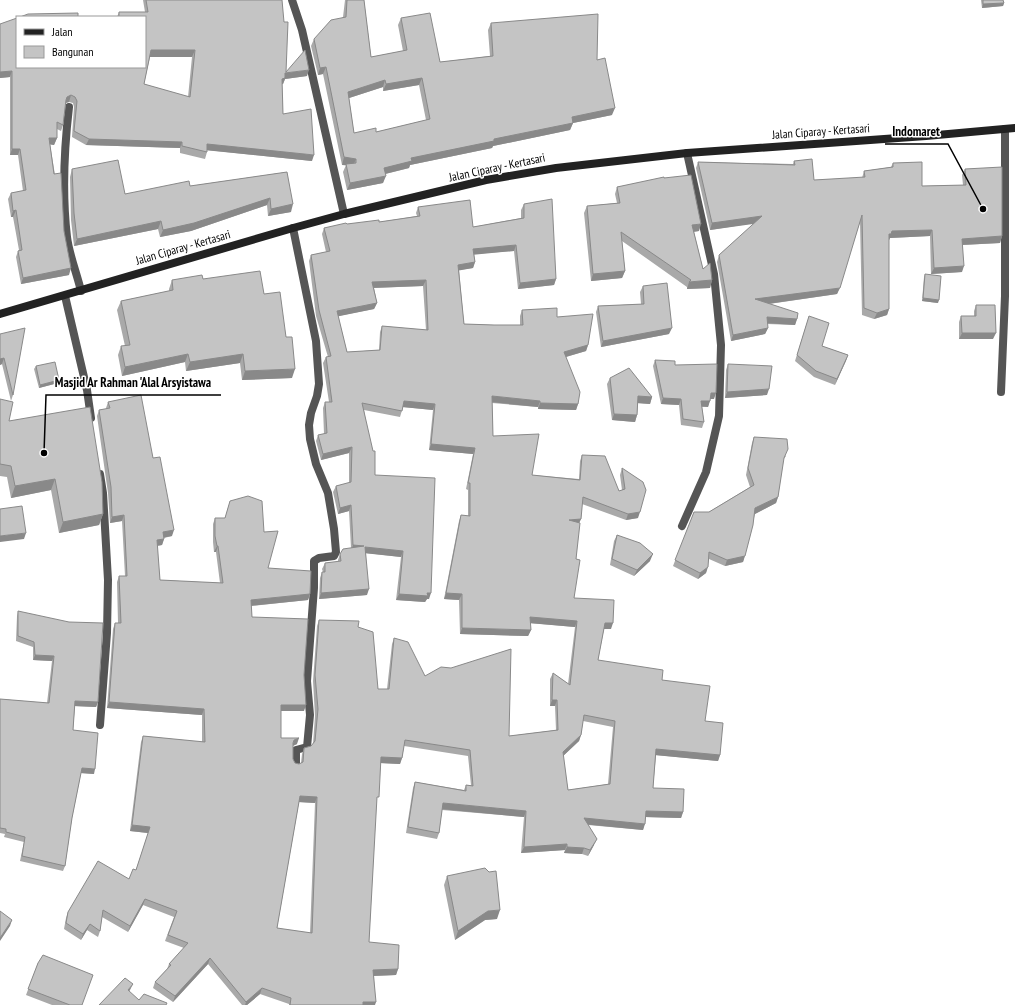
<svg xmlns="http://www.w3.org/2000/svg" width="1015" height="1005" viewBox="0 0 1015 1005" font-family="'PT Sans Narrow',sans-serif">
	<rect width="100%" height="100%" fill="#fff"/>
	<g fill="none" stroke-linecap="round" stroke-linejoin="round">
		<path stroke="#555" stroke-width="8" d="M292,0L302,30L344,214
			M69,107C64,150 62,194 67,237C69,254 77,274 81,291
			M293,228L316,341L319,384L317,396L311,413L309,425L310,439L316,464L328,493L334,529L336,552L334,556L319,558L314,561V588L307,681L310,715L307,747L296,750V765
			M65,296L87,390L91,418
			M1001,392L1005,296V129
			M682,526L706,472L719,416L721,345L714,274L687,153
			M100,725L107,633L108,580L103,493L100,474"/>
		<path stroke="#222" stroke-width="8" d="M0,314L293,228L344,214L486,180L556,168L687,153L926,136L1015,128"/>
	</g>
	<path fill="#a9a9a9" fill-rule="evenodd" d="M143,0H282L286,72L307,76L285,79L283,84H282L283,114L312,161L207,150V152L205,159L180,153V148L86,145L72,137L74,107L73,103L69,102L66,103L63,125L61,131L57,129V138L54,145L50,144L64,231L69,275L21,284L16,257L18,251L19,250L13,217H11L8,199L11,193L23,191L18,155H10V77L0,78V24L17,67H145V17H117L119,12H145ZM150,57H192L188,97L144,84Z
		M345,0H364L371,57L403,51L398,25L401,18L440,62L490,56L488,30L491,23L597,60L612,115L573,123L570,130L493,146L492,148L410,165L409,168L385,174L383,183L347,190L343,172L346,165H342L323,74L318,75L311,46L314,39L343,17ZM419,85L426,120L376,132L354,133L349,98L383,87V91Z
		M981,0H1003L1004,3L1003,6L982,8Z
		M794,161L814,180L862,178L864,171L891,167L893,163L922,186L963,185L962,175L965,169L1002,236L1000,243L963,245L962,272L931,274L930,236L890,238L889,240V309L887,315L874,319L862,315L860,222L837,294L769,304L797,319L795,325L767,324L768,328L765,334L731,341L717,262L719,255L755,223L710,230L696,168L698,162L793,164Z
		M72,169L125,194L190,186L287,172L291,212L268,216L267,205L191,231L160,237L158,229L74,246L71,220L70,177Z
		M664,178L699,231L694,232L703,269L712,280L710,288L687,289V287L622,241L625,271L622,278L591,281L584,213L587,206L617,203L615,194L617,187Z
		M524,204L556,279L554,285L518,289L514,251L474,254L475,262L473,268L459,270L464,324L494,325H520V316L522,310L557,317L588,345L586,351L566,357L578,404L576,410L538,409V407L492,403L493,436L532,475L579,479L580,461L582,455L619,491L622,490L620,475L622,468L638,518L626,520L582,504L581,519L579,523L576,559L574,598L611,629H604L598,660L662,680L705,721L720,755L718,761L656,755L653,788L683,812L681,818L646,817L643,830L588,825L594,845L588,856L582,854L564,853L565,850L521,853L524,817L442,810L439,833L437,839L406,833L413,788L415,782L464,790L466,785H471L468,756L404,746L402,758L400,764L381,763L376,803L369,942L398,969L396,975L374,976L375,1005H289V1004L260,994L247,1005H242L208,964L173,1002L153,988L155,982L167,969L169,964L184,948L165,941L174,917L143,905L128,932L102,917L100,931L98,937L87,930L81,940L64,929L66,918L68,912L129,879L136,870L148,833L130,831L141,742L143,736L202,742V715L107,708L113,629L115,623H118L117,582L119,576H125L122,521L110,523L108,493L97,416L99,410L106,409V408L108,402L153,458L172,536L164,538V539L162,545L157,546L160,580L220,583L216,552H214L213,542V524L215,518H225L230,501L264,532L268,568L310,594L308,600L251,606L252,617L304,675V711H281V738L297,744L293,746V759L295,763L299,764L301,763L302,754L304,748L311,746L313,744L315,716L313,681L317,626L319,620L358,627L378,689H387L392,644L394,638L425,676L509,736L556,730L555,706H550V679L553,673L568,684L575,627L530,623L531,630L528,636L460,634L459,600L444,599L459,521L461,515L468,516V490L466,489L473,454L429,450L433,410L403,407L400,417L364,410L375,475L429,599H427L425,602L396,600L401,557L366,553L367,595L319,599L320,578L322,572H323L322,569L325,563L338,562V560L340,554L351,548L349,511L338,514L333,492L336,486L349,483V453L321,460L316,441L318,435L324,434L323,408L325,402H329L323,363L326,357H328L316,316L309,261L311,255L326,252L322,234L324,228L347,224L379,222L417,216L416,213L418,207L473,227L521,218V210ZM423,286L426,330L382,326L380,332L379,350L347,352L338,316L374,309L377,303L374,288ZM583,721L613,727L608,784L568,790L563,756L579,741L581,735ZM299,802L315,803L310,933L277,928Z
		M925,274L938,303L922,301L924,277Z
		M203,279L264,294L292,378L242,380L240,363L186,371L185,362L122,376L118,355L121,346H125L117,310L121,301L169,291V289L172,280Z
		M643,286L669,334L601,347L596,312L598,306L641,304L640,292Z
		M976,305L993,339H959V322L961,316H974V311Z
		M809,316L822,346L848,355L835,385L814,377L795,361Z
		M0,334L13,395L11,401L2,364L0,365Z
		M655,360L675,365L714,399H710L708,407H702L704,422L702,428L681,425L679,405L661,404L653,366Z
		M728,364L767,395L725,398L726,370Z
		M36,366L59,380L58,383L39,388L34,369Z
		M610,378L652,397L650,404L638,403L637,415L635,422L612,420L607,384Z
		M0,399L9,421L103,514L99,525L59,533L51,490L11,498L7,477L0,476Z
		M754,437L786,456L783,460L778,497L776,503L755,514L743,562L725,566L709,559L706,573L698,579L673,566L694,512H709L750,487L746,475L752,443Z
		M617,535L650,561L634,576L610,565L614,541Z
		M18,611L98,702L96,707L75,706L73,730L94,774L81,773L72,818L65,866L63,871L20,861L24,842L4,837L5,834L0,833V699L47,703L52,661L33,660V647L16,641L17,616Z
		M447,876L497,919L485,920L455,940L444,885Z
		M38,963L82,1005H52L26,995Z"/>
	<path fill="#898989" d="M1004,3L1003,6L982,8L983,4Z
		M151,50H195L192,57H149Z
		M326,67L323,74L318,75L320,68Z
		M309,70L307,76L285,79L283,84L280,85L282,79L285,73Z
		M12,71L10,77L0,78V72Z
		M422,78L419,85L383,91L386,84Z
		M385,80L383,87L346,99L348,92Z
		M71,95L69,102L65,103L67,97Z
		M615,108L612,115L573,123L570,130L493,146L492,148L410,165L409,168L381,175L384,168L411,158L494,139L572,117Z
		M49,138H57L54,145L47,144Z
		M89,139L182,142L180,148L86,145Z
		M207,144L314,155L312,161L204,150Z
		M12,149H20L18,155H10Z
		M344,157L356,159L353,166L342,165Z
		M386,176L383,183L347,190L350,183Z
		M270,198L267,205L191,231L160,237L163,230Z
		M293,204L291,212L268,216L271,209Z
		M16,210L13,217H11L13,211Z
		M762,216L760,223L710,230L712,223Z
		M161,221L158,229L74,246L77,239Z
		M701,224L699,231L690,232L692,225Z
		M932,230L930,236L890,238L889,240V234L892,231Z
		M1002,236L1000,243L960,245L962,239Z
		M516,245L514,251L471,255L473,249Z
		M475,262L473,268L456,271L458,265Z
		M964,266L962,272L931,274L934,268Z
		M71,268L69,275L21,284L23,278Z
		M625,271L622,278L591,281L593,274Z
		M556,279L554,285L518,289L520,283Z
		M426,280L423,286L370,288L372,282Z
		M712,280L710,288L687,289L689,282Z
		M840,288L837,294L753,306L755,299Z
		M923,298L939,300L938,303L922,301Z
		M377,303L374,309L335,317L337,311Z
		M889,309L887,315L874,319L877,313Z
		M767,317L797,319L795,325L764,323Z
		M672,328L669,334L601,347L603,341Z
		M768,328L765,334L731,341L733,335Z
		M962,333H996L993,339H959Z
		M588,345L586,351L562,358L564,352Z
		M188,354L185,362L122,376L125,367Z
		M243,354L240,363L186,371L190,362Z
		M848,355L846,361L835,385L837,379Z
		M4,358L2,364L0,365V359Z
		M295,369L292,378L242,380L245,371Z
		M59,380L58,383L39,388L40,385Z
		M769,389L767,395L725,398L727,392Z
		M711,393H716L714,399H709Z
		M492,396L540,401L538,407L490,402Z
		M638,396L652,397L650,404L636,403Z
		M663,398L681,399L679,405L661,404Z
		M404,401L435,404L433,410L402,407Z
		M701,401H710L708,407L699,406Z
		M540,403L578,404L576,410L538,409Z
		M614,414L637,415L635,422L612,420Z
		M431,444L475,448L473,454L429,450Z
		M352,447L349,453L321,460L323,454Z
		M55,479L51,490L11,498L15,486Z
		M778,497L776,503L753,515L755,508Z
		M351,505L349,511L338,514L340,508Z
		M640,512L638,518L626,520L628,514Z
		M103,514L99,525L59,533L63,522Z
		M124,515L122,521L110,523L112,517Z
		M581,519L578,525L569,520Z
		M174,530L172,536L161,538L163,532Z
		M26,533L24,539L0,542V536Z
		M164,539L162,545L155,546L157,540Z
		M353,545L364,546L351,551Z
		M217,546H218L216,552H214Z
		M365,547L403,551L401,557L363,553Z
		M653,554L650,561L634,576L637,570Z
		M745,556L743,562L725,566L727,560Z
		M708,567L706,573L698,579L700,573Z
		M369,589L367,595L319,599L321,593Z
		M427,593H431L429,599H427L425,602L396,600L399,594Z
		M446,593L462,594L459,600L444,599Z
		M310,594L308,600L249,606L251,600Z
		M530,617L577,621L575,627L528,623Z
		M605,623H613L611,629H603Z
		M462,628L531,630L528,636L460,634Z
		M35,655L54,656L52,661L33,660Z
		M552,700H557L555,706H550Z
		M75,701L98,702L96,707L73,706Z
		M109,702L204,709L202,715L107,708Z
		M281,705H306L304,711H279Z
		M581,735L579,741L561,758L563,752Z
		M299,738L297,744L292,746L294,740Z
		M656,749L720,755L718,761L654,755Z
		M381,757L402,758L400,764L379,763Z
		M82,768L95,769L94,774L80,773Z
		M300,796L317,797L315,803L298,802Z
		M443,803L526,811L524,817L440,809Z
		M646,811L683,812L681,818L644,817Z
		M584,818L645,824L643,830L582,824Z
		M132,825L150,827L148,833L130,831Z
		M597,839L594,845L588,856L590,850Z
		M567,844L565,850L521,853L524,847Z
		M567,847L584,848L582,854L564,853Z
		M145,899L143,905L128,932L130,926Z
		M500,910L497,919L485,920L455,940L458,931L488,911Z
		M12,920L10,926L0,941V938Z
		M90,924L87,930L81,940L83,934Z
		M210,958L208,964L173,1002L175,996Z
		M398,969L396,975L371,976L373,970Z
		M133,984L130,990L126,997L128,990Z
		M262,988L260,994L247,1005H245L246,1002Z
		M363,1002H376L375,1005H361Z"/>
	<path fill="#c4c4c4" stroke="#898989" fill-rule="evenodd" d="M146,0H282L284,22H288L286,72L305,50L309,70L285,73V78L282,79L283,114L311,109L314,155L207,144V152L182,146V142L89,139L74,131L77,101L75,97L71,95L67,97L66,100L63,125L57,122V138H49L54,174L61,173L64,231L71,268L23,278L18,251L22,250L16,210L13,211L11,193L26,190L20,149H12V71L0,72V24L17,18V67H145V17H119V12H148ZM151,50H195L190,97L144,84Z
		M347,0H364L371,57L407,50L401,18L430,13L440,62L493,56L491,23L598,14L597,60L605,58L615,108L572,117L573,123L494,139V141L411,158L412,161L384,168L386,176L350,183L346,164L356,163V159L344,157L326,67L320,68L314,39L331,20L346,17ZM422,78L430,119L376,132V128L354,133L348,92L385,80L386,84Z
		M983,0H1003L1004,3L983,4Z
		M78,13V17H20L28,14Z
		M812,159L814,180L865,177L864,171L893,167V163L922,162V186L966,185L965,169L1002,167V236L962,239L964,266L934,268L932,230L892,231L891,234H889V309L877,313L864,308L862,215L840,288L755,299L798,313L797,319L767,317L768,328L733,335L719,255L762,216L712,223L698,162L795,165L794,161Z
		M118,160L125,194L189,181L190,186L287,172L293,204L271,209L270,198L194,223L163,230L161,221L77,239L74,213L72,169Z
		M691,175L701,224L692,225L703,269L710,263L712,280L689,282L691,280L621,232L625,271L593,274L587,206L620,203L617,187L664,177V178Z
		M552,199L556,279L520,283L516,245L473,249L475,262L458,265L464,324L494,325H523L522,310L557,308V317L593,314L588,345L564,352L580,392L578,404L540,403V401L492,396L493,436L539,434L532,475L580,480L582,455L605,456L619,491L625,489L622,468L643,482L646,490L640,512L628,514L583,497L581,519L569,520L580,523L576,559L580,560L574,598L614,600L613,623H605L598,660L663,670L662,680L710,686L705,721L723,723L720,755L656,749L653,788L684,789L683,812L646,811L645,824L584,818L597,839L590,850L584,848L567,847V844L524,847L526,811L443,803L439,833L408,827L415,782L466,791V785L473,786L470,750L405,740L402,758L381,757L379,797H377L369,942L399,945L398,969L373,970L376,1002H363V1005H290L291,998L262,988L246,1002L210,958L175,996L155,982L171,965L169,964L188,943L168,935L177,911L145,899L130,926L103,910L100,931L90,924L83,934L66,923L68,912L98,861L129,879L133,869L136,870L150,827L132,825L143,736L205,742L204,709L109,702L115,623H121L119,576H127L124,515L112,517L111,487L99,410L110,408L108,402L141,395L153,458L160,457L174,530L163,532L164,539L157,540L160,580L223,583L218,546H217L215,536V518H225L230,501L248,496L262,501L264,532L278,531L268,568L311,571L310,594L251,600L252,617L308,619L304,675L306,705H281V738H299L294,740L293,743V759L295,763L299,764L303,762L304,748L311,746L315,741L318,709L315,675L319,620L359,621L358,627L373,632L378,689H389L394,638L408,642L425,676L441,667L451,668L511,649L509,736L558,730L557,700H552L553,673L570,685L577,621L530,617L531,630L462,628V594L446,593L461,515L470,516V483H468L475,448L431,444L435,404L404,401L402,411L362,403L373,451H375V475L435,478L431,593H427L428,596L399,594L403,551L365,547L369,589L321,593L322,572H325V563L341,561L340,554L343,549L364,546L353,545L351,505L340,508L336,486L351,482L352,447L323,454L318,435L327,433L325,402H332L326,357L331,356L319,310L311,255L330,251L324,228L346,223L347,224L379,220V222L420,216L418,207L470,200L473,227L524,218V204ZM426,280L428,330L382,326L380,350L347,352L337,311L377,303L372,282ZM584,715L615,721L610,784L568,790L563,752L581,735ZM300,796L317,797L312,933L277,928Z
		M260,271L264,294L280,292L286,337H292L295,369L245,371L243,354L190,362L188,354L125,367L121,346L130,345L121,301L173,290L172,280L202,275L203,279Z
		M925,274L941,276L939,300L923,298Z
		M667,283L672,328L603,341L598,306L644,304L643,286Z
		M976,305H995L996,333H962L961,316H976Z
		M809,316L829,323L822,346L848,355L837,379L816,371L797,355Z
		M25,328L13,395L4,358L0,359V334Z
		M655,360L675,361V365L717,364L716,393H711L710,401H701L704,422L683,419L681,399L663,398Z
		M55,362L59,380L40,385L36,366Z
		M728,364L772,366L769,389L727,392Z
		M629,368L652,397L638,396L637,415L614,414L610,378Z
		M0,399L13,402L9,421L90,407L102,482L103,514L63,522L55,479L15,486L11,466L0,464Z
		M754,437L787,439L788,449L784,458L778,497L755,508L753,525L745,556L727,560L709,552L708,567L700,573L675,560L694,512H709L754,485L748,468Z
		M22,506L26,533L0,536V509Z
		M617,535L640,543L653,554L637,570L612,559Z
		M18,611L69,622L103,623L98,702L75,701L73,730L98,733L95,769L82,768L72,818L65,866L22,856L25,837L6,832V829L0,828V699L49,703L54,656L35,655L34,642L18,636Z
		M485,868L489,872L496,871L500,910L488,911L458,931L447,876Z
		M0,911L12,920L0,938Z
		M43,955L93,975L82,1005H70L28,989L38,963Z
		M125,978L133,984L128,990L139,1000L144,994L167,1003L166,1005H99Z"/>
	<g text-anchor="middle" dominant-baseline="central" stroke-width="3" stroke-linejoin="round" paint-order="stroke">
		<g font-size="12" fill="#000" stroke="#fff">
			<text transform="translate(821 131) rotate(-4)">Jalan Ciparay - Kertasari</text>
			<text transform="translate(497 167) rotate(-12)">Jalan Ciparay - Kertasari</text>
			<text transform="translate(183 247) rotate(-16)">Jalan Ciparay - Kertasari</text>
		</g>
	</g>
	<path fill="none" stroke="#000" stroke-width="1.5" d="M983 209L948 144H885M44 453L46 395H221"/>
	<g fill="#000" stroke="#fff" stroke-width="1.5">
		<circle cx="983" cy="209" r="4"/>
		<circle cx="44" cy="453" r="4"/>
	</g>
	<g font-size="13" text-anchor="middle" font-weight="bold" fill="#000" stroke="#fff" stroke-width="3" stroke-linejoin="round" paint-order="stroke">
		<text x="916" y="136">Indomaret</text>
		<text x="133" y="387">Masjid Ar Rahman 'Alal Arsyistawa</text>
	</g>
	<rect x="16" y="16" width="130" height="52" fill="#ffffff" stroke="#999999"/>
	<rect x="24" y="29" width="20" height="6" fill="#222222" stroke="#999999"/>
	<text x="52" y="36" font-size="12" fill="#000000">Jalan</text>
	<rect x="24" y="46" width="20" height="12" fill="#c4c4c4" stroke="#999999"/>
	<text x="52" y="56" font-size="12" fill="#000000">Bangunan</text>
</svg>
